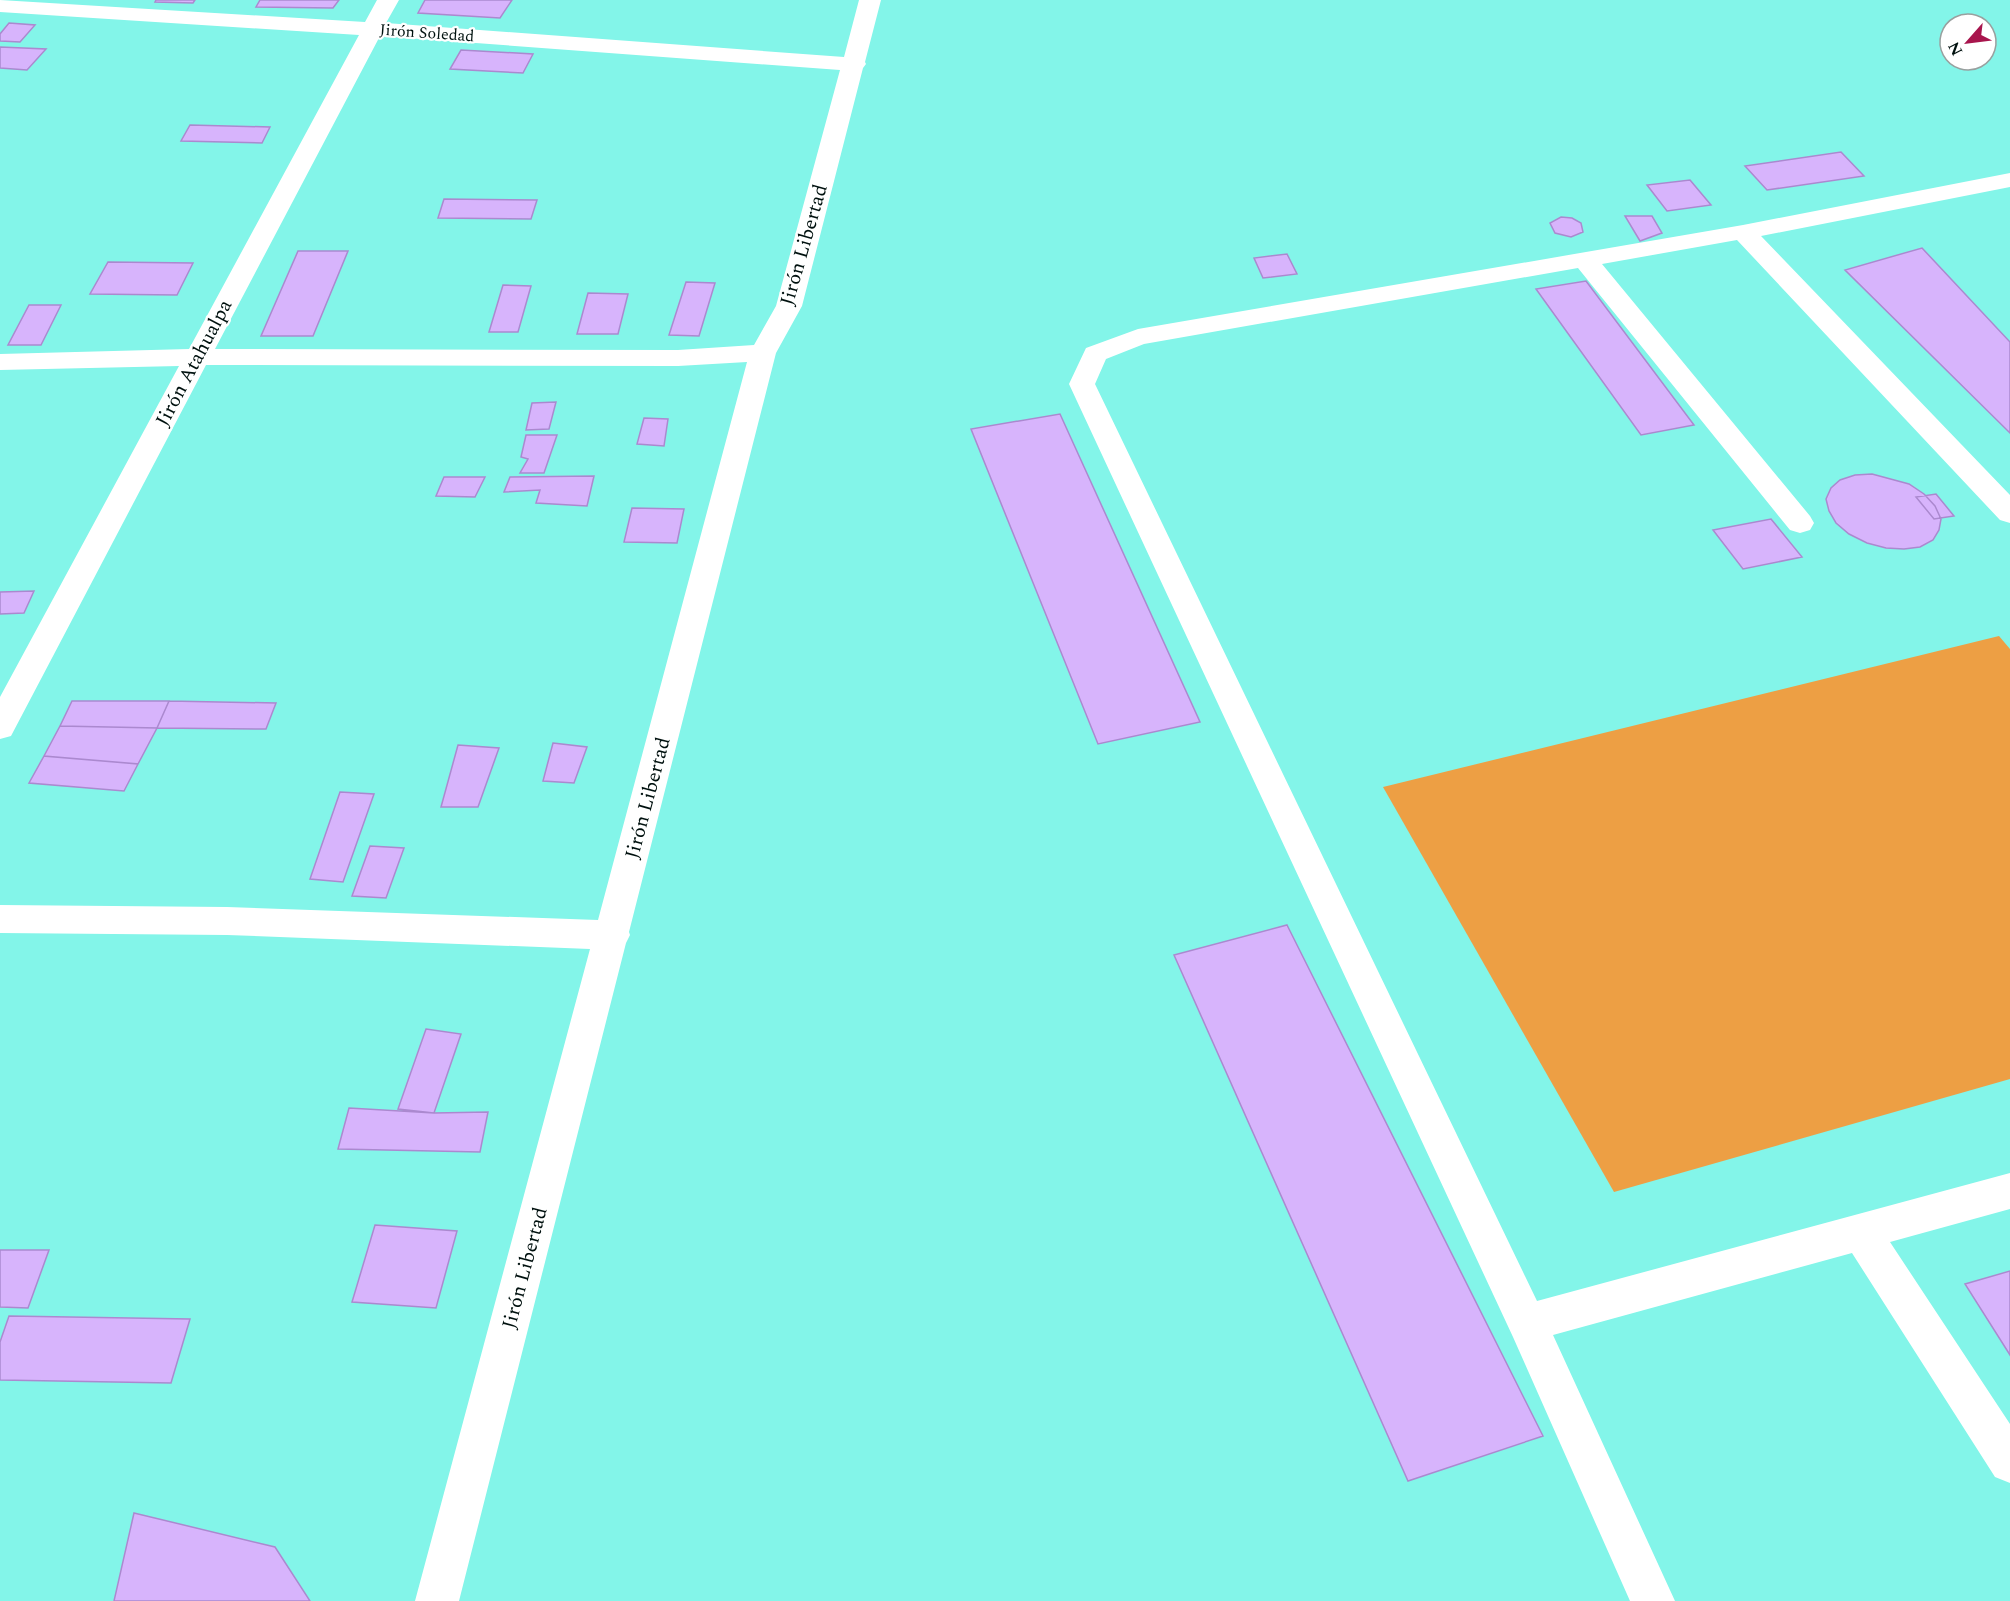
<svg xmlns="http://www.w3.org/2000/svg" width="2010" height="1601" viewBox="0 0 2010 1601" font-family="Spectral,serif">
	<rect width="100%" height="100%" fill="#83f5e9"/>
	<path fill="#ed9f44" d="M1999,636L2010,649V1079L1614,1192L1383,787Z"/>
	<path fill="#d7b4fc" stroke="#ab89cf" stroke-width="1.5" d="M156,0H195L193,3L155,2Z
		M260,0H339L333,8L256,7Z
		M425,0H512L500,18L418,13Z
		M9,23L35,25L20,42L0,41V34Z
		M0,47L46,49L27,70L0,68Z
		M461,50L533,54L523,73L450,69Z
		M190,125L270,127L262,143L181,141Z
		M1841,152L1864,176L1767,190L1745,166Z
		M1690,180L1711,205L1667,211L1647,185Z
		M444,199L537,200L531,219L438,218Z
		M1625,216H1652L1662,233L1640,241Z
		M1561,217L1572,218L1581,223L1583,232L1571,237L1555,233L1550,223Z
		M1922,248L2010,342V433L1845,270Z
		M298,251H348L313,336H261Z
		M1287,254L1297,274L1263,278L1254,258Z
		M108,262L193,263L177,295L90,294Z
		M1586,281L1694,425L1641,435L1536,289Z
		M686,282L715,283L699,336L669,335Z
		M503,285L531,286L518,332H489Z
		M588,293L628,294L618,334H577Z
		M29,305H61L41,345H8Z
		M556,402L549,429L526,430L532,403Z
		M1060,414L1200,722L1098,744L971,429Z
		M644,418L668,419L664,446L637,444Z
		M526,435H557L544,473H520L528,459L521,457Z
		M1872,474L1909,484L1924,494L1935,506L1941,519L1939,530L1933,540L1920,547L1904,549L1886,548L1867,543L1849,534L1836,523L1829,511L1826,499L1831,488L1840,480L1855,475Z
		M594,476L587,506L536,503L540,490L504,492L510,477Z
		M444,477H485L475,497L436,496Z
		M1936,494L1954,516L1934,519L1916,497Z
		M632,508L684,509L677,543L624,542Z
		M1771,519L1802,557L1743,569L1713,530Z
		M34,591L24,613L0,614V592Z
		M72,701H169L157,728L60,726Z
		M169,701L276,703L266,729L157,728Z
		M60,726L157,728L138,764L44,756Z
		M553,743L587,747L574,783L543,781Z
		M458,745L499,748L478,807H441Z
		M44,756L138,764L124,791L29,783Z
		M340,792L374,794L343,882L310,879Z
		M370,846L404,848L386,898L352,896Z
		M1287,925L1543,1436L1408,1481L1174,955Z
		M426,1029L461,1034L434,1113L398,1109Z
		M349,1108L434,1113L488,1112L480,1152L338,1149Z
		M375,1225L457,1231L436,1308L352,1302Z
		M0,1250H49L28,1308L0,1307Z
		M2010,1271V1355L1965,1284Z
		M9,1316L190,1319L171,1383L0,1380V1342Z
		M134,1513L275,1547L310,1601H114Z"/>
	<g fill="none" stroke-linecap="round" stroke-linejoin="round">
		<path fill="#fff" fill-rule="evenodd" d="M0,0L365,22L377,0H399L386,23L844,57L859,0H881L865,62L866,64L863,68L802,306L776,353L629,932L630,935L626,943L459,1601H415L590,949L227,935L0,933V905L227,907L598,920L747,362L678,366L206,365L11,736L0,739V697L179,366L0,370V354L189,349L359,35L0,12ZM380,36L840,70L776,306L754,345L678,350L215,349Z
			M2010,173V187L1761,236L2010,495V523L2000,520L1737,240L1602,264L1810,516L1814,523L1810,530L1800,533L1790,530L1578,268L1144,344L1106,359L1095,384L1537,1301L2010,1173V1209L1890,1242L2010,1424V1483L1995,1477L1852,1253L1553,1335L1675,1601H1630L1513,1337L1069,384L1086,348L1138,329L1743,225Z"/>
	</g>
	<g text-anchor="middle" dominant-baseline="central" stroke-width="4.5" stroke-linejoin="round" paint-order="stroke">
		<g font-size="16" fill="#00110f" stroke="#fff">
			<text transform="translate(427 33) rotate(4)">Jirón Soledad</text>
		</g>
		<g font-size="20" fill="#00110f" stroke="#fff">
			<text transform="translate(804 245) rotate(-74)">Jirón Libertad</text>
			<text transform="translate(194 363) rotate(-62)">Jirón Atahualpa</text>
			<text transform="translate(648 798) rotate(-75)">Jirón Libertad</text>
			<text transform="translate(525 1268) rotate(-75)">Jirón Libertad</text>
		</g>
	</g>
	<g transform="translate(1968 42) rotate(242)"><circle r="28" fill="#ffffff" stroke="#99a09f" stroke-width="1.5"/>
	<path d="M0-4.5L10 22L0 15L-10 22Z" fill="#a8154d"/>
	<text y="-9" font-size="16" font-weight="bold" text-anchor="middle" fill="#00110f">N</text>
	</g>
</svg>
